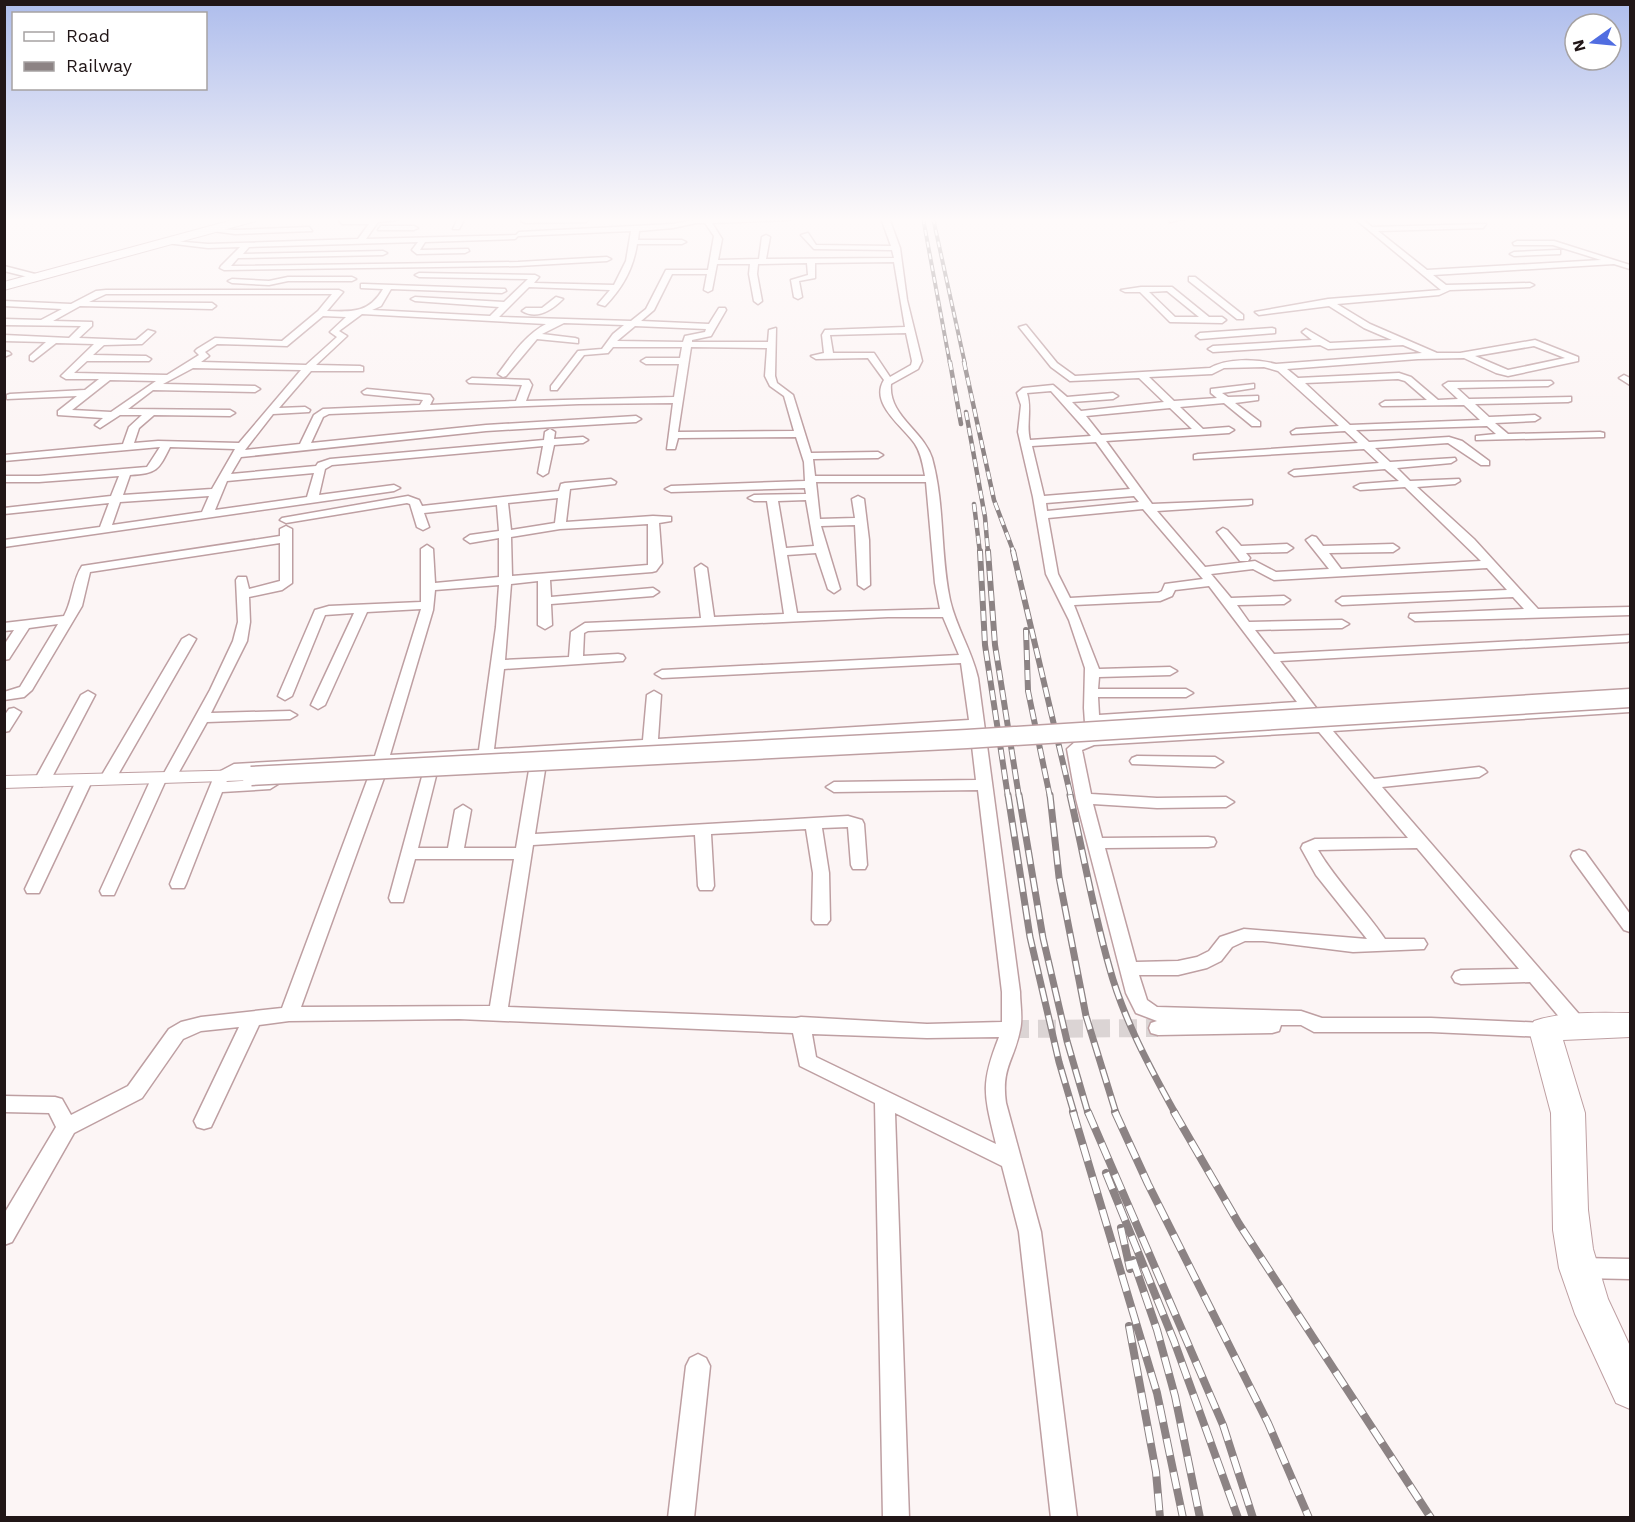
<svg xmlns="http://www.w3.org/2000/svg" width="1635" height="1522" viewBox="0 0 1635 1522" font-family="'Work Sans',sans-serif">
	<rect width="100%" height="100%" fill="#fcf5f5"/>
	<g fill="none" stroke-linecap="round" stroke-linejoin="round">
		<path stroke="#dbd4d4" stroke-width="18" stroke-dasharray="18 9" stroke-linecap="butt" d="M1011,1029L1158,1028"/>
		<defs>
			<path id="minor" d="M376,218L398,220L378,222L366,239L516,235L519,232L673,224L704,218H794L790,220L712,223L722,239L718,260L759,259L762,237L766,235L770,237L766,259L894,258L892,250L814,249L801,235L808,233L816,245L891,246L881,218H889L900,248L907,300L922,361L918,369L891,384C888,416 923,430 932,458C945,505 940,553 950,600C956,627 972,651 978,678L1020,992C1020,1004 1023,1018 1020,1030C1014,1061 1001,1067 1006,1103L1041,1232L1077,1518H1051L1019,1232L1002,1166L895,1113L909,1518H883L875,1103L800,1066L793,1033L459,1019L289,1021L259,1025L211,1127L204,1129L197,1127L194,1121L239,1027L201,1031L183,1039L142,1098L74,1133L12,1242L4,1245V1214L56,1127L49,1113L4,1112V1096L55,1097L62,1099L71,1115L128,1086L169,1029L181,1022L201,1017L282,1008L368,778L376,773L384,778L301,1007L490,1006L514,859H415L403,902H391L389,898L423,773H433L436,776L418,848H448L455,810L463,805L471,810L464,848H516L529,770L537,765L545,770L535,834L848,816L862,820L864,824L867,865L865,869H853L851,865L848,827L822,828L829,873L830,920L827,924H815L812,920L813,873L806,829L711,834L714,886L712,890H700L698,886L695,835L533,845L508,1007L796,1018L801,1017L927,1024L1002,1022V992L978,790L834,792L826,787L834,782L976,780L970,729L237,773L226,782L270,779L278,784L270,789L222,792L186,884L184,888H172L170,884L215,774L234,764L375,756L421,609L367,612L325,705L318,709L311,705L354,613L325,615L292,696L285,700L278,696L315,610L329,606L421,602V549L427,545L433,549L435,583L499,577V538L470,543L464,539L470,535L499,531L497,505L424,513L429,527L423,530L417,527L410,504L407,503L286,523L280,520L282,518L408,496L419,500L422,506L559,491L561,484L565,483L611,479L616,482L615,484L570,489L566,522L653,516L671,517V521L659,523L662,563L656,571L652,572L550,580L551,597L653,588L659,592L653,596L551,604L552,625L545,629L538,625V581L511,584L505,660L569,657L571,632L585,623L701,618L695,568L701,564L707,568L714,617L784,614L767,501H754L748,498L754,495L806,494L805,488L671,492L665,489L671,486L805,481L804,462L796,437L678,438L675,449H667L673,403L579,404L329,414L323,417L311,443L486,425L636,416L641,419L636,422L486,431L241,457L231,474L316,466L318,463L330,459L544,440L545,432L550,429L555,432L554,439L583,437L588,440L583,443L554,445L548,473L543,476L538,473L543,446L332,465L325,469L319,495L394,485L400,488L394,491L4,547V540L100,527L109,503L4,514V508L111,496L119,476L39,482H4V476H39L147,467L160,447L4,461V455L123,444L129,427L142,415H120L100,428L95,425L103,418L58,415V411L77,396L7,399V395L10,394L85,390L99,379H66L61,376L94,344L56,343L33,361L30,360V356L46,342L4,341V335L69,338L81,326L4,325V319L41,320L62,309L4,306V301L71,304L96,291L106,290H339L343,292L327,311C353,312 369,313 383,289L361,288V284H364L505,289L506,291L502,293L391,289L381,306L372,310L490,316L499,307L415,301L411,299L415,297L504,302L528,279L419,277L415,275L419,273L535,275L539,277L534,283L614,285L626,261L631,231L518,236L515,239L425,242L420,250L468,249L469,251L465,253L417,254L412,250L418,242L249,247L243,254L383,251L387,253L383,255L238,258L231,266L518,262L607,257L611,259L607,261L518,266L224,270L220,268L221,266L240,247L208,248L158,242L162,240L208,244L358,239L369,224H342L339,220ZM696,223H705L714,236L708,270H666L646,309L631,321L499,317L529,287L610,290L598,304L605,306C622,288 633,270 637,244H682L686,242L682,240H638L639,231L673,228ZM894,262L905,327L825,330L822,335L824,353L811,356L816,359L868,358L884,380C869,404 904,427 915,444C921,453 923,465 925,476H815L813,459L878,458L883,455L878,452L811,453L793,395L777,383L775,376L776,328L769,330L768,342H692V340L711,336L726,310L725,308H719L709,324L641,321L654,310L672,274H707L704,290L708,292L712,290L717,264H750L749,274L754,301L758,304L762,301L757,274L758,264L807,263L808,275L791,280L794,297L798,299L802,297L799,281L815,278V263ZM106,294H332L318,311L282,341L215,338L197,349L195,351L199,355L167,375L74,373L87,361H149L151,359L146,356L93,355L104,345L142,344L155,332L148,330L136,340H131L79,338L92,326V322L53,321L80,306L212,309L216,306L212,303L89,302ZM362,314L546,324C525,335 512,355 498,374L503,377L506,376L537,339L578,343V339L575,338L542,334L564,323L624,325L613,334L602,349L578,351L551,386V390H557L584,355L608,353L613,347H682L680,358H646L641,361L646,364H679L674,397L526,401L532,385L529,380L472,378L467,381L469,383L522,385L516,401L430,405L433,399L430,395L367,389L362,392L364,394L423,400L420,405L323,409L314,415L300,444L245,450L273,414L309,412L310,410L305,407L279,408L311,371H363V367L360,366L316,365L347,336L339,331ZM323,316L346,317L330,332L337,337L306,365L201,362L209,356L205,352L217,344L287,346ZM635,326L706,329L705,332L685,336L683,342L617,341ZM906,333L912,361L911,365L890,377L874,353H833L830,335ZM691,347L767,348L765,376L770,386L784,396L794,431L678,432ZM193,368L301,370L239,443L158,441L134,443L139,428L154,415L230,416L235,413L230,410L128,409L153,390L255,392L260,389L255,386L163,384ZM110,380L156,381L111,412L72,410ZM170,447L235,449L212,489L123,495L130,475C157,473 158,471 170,447ZM314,473L307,497L215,510L227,481ZM816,482H926L935,583L940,609L797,613L787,555L816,553L828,589L834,593L840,589L821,526L855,525L858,585L864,589L870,585L869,540L864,499L858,496L852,499L855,518L820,519ZM209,496L202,512L112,525L120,502ZM558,498L555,523L511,530L508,503ZM806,500L814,546L786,548L778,501ZM648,524V565L512,576L511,537L560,529ZM499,585L496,627L479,750L390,755L433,610L435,590ZM888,617H943L959,655L662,670L655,674L662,678L961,663L969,720L658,739L661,695L654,691L647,695L643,740L494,749L504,669L623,661L625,658L623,655L618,654L583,656L584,633L588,631ZM812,1034L927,1038L999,1037C980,1085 984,1094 996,1144L816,1057Z
				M458,218H465L459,229H453Z
				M589,218L586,222L525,223L521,221L525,219Z
				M1174,218H1188L1170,222V218Z
				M1354,218H1361L1372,227L1486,224L1483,228L1378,231L1427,270L1601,260L1553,245H1514L1513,243L1517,241H1554L1630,265V269L1614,264L1433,275L1446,285L1530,283L1534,285L1530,287L1450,290L1439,295L1337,304L1370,324L1437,353H1460L1535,340L1578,357V361L1508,376L1496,373L1464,358L1418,359L1287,369L1298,378L1399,373L1411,377L1438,400L1458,399L1443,385L1448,382L1551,381L1553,383L1548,386L1457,388L1469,399L1571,397V401L1568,402L1475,404L1489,417L1535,415L1540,418L1535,421L1495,423L1508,434L1600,432L1604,433V437L1476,440V436L1496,434L1487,426L1356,430L1369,442L1449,437L1462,441L1489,461V465H1481L1448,443L1375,448L1390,462L1455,458L1456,460L1451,463L1397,468L1410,481L1459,479L1460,481L1455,484L1417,487L1474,539L1538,609L1630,607V615L1415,621L1409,617L1410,614L1524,609L1513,597L1342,605L1336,601L1342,597L1507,590L1487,568L1274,580L1253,569L1211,574L1231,598L1284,596L1290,600L1284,604L1237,605L1249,622L1342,620L1349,624L1342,628L1255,630L1274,654L1630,635V641L1627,642L1280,661L1327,722L1630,704V712L1333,731L1374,779L1479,767L1484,769L1487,772L1479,777L1382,787L1585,1021L1587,1026L1585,1031L1578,1033L1571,1031L1530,982L1461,984L1455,982L1452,977L1455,972L1461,970L1519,969L1417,848L1318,850C1337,882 1364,908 1385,939H1424L1427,944L1424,949L1353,952L1263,941H1245L1232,947L1221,961L1207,968L1178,975H1139L1147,1000L1157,1007L1301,1011L1322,1018H1431L1545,1023L1552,1025L1554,1030L1552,1035L1545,1037L1431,1032H1314L1301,1025H1281L1279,1031L1272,1033L1158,1035L1151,1033L1149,1028L1151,1023L1157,1021L1136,1013L1126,993L1076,799L1067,749L1076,741L1086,738L1084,708L1085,668L1069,620L1046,574L1033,497L1018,432L1021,405L1017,393L1023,388L1053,385L1067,397L1113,393L1118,396L1113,399L1072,402L1081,411L1164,402L1139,378L1070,381L1051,367L1019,327L1026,325L1057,363L1075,376L1210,368C1227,358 1257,359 1276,364L1422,353L1403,345L1328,349L1320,345L1213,352L1208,349L1213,346L1312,340L1302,332L1306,329L1330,343L1392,340L1364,328L1329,306L1259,315L1255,312L1328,299L1441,290ZM1534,346L1565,358L1508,370L1475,356ZM1264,367L1278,371L1339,426L1296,429L1291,432L1292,434L1345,431L1358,443L1198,454L1194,455V459L1364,449L1379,463L1294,470L1289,473L1294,476L1385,469L1399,481L1360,484L1354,487L1360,490L1405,487L1481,561L1341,569L1329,553L1393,552L1399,548L1393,544L1323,546L1316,537L1312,536L1306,540L1329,569L1276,572L1255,561L1205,567L1157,511L1248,505L1252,504V500L1152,504L1106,441L1229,433L1234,430L1229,427L1203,429L1180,407L1224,403L1252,426H1260V422L1235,403L1258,400V396L1228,397L1222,393L1254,388V384L1211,389V393L1217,398L1174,401L1149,377L1212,374L1224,368ZM1398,379L1405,381L1427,400L1385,401L1380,404L1382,406L1464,405L1480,420L1350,425L1305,383ZM1051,391L1091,436L1030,440C1026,424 1032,409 1027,393ZM1170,408L1192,429L1101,435L1086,416ZM1096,442L1130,489L1044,496L1032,446ZM1134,496L1139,502L1047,511L1046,503ZM1143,509L1203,579L1165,584L1162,591L1158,593L1070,598L1058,574L1048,518ZM1209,586L1297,702L1099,715L1098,697H1186L1193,693L1186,689H1098L1099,677L1170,675L1177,671L1170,667L1099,669L1074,605L1160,601L1172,596L1175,590ZM1303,710L1313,723L1101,736L1100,724ZM1319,732L1408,838L1315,839L1303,844L1301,848L1316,875L1367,939L1244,929L1220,937L1209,951L1197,957L1178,961L1136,962L1105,848L1208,847L1214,846L1216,842L1214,838L1208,837L1102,838L1093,804L1157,808L1226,807L1234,802L1226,797L1157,798L1091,794L1082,750L1094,745Z
				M381,226H414L418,228L414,230H378Z
				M309,227L312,231L235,234L205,230L209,228L235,230Z
				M1557,250H1560V254L1514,256L1510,254L1514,252Z
				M4,266L39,275L40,277L36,279L4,271Z
				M288,277H352L356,279L352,281H288L269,285L232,283L228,281L232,279L269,281Z
				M1189,277H1195L1243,315V319H1237L1189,281Z
				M1141,287H1172L1209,317H1222L1226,320L1222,323L1170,322L1140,292H1125L1121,290ZM1167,291L1199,317H1175L1149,292Z
				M556,297L563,299C552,310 537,320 522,311L526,308H542Z
				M1272,328L1275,329V333L1200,339L1196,336L1200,333Z
				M4,351L9,352L11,354L4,357Z
				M1624,375L1630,378V385L1619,378Z
				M286,526L292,529V583L282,590L249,597L250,622L247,641L211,713L290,711L297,715L290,719L207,722L174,781L165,782L114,895H102L100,891L151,779L154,776L163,775L210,690L233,641L238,622L236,580L238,577H246L249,589L280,581V543L90,572L82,606L32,690L24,697L4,700V692L20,687L58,624L29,628L9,659L4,660V645L14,630L4,631V623L64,616C73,600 72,581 82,566L280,536V529Z
				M1223,528L1227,530L1241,546L1287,544L1293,548L1287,552L1246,553L1250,558L1248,561H1240L1217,532Z
				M189,635L196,639L115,780L112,783H102L99,780L182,639Z
				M88,691L95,695L50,781L42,786L37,784L34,781L81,695Z
				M14,708L21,712L9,731L4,732V716L9,709Z
				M1137,756L1215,757L1223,762L1215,767L1132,764L1130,761L1132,758Z
				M84,776L92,781L41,889L39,893H27L25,889L76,781Z
				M1579,850L1585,852L1630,914V932L1624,930L1573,860L1571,856L1573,852Z
				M1580,1258L1630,1259V1279L1580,1278L1572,1275L1569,1268L1572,1261Z
				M698,1354L706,1358L710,1366L694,1518H668L686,1366L690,1358Z"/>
			<path id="tertiary" d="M251,770L258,772L261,776L258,780L4,788V776Z"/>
			<path id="primary" d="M240,218H258L256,221L4,290V282Z
				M1630,1013V1037L1563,1040L1585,1113L1588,1210L1593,1249L1608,1299L1630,1346V1409L1616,1403L1575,1314L1559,1268L1553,1230L1551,1113L1529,1030L1534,1021C1564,1011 1598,1013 1630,1013Z"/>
		</defs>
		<use href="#minor" stroke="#be9fa2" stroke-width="3"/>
		<use href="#tertiary" stroke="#be9fa2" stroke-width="2"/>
		<use href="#primary" stroke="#be9fa2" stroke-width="2"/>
		<use href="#minor" fill="#fff" fill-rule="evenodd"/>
		<use href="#tertiary" fill="#fff" fill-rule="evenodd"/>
		<use href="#primary" fill="#fff" fill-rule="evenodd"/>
		<defs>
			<path id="rail-far4" d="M923,218L950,364
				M933,218L965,364"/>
			<path id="rail-far3" d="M950,362L961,424
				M964,362L994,500L1014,553
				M966,412L985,517L988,553
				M974,504L980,553"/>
			<path id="rail-far2" d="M980,551L985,645L1008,797
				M988,551L995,645L1019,797
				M1013,551L1071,797
				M1026,630L1028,691L1050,797"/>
			<path id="rail-far1" d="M1008,795L1030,937L1059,1062L1074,1113
				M1019,795L1043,938L1067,1041L1088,1113
				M1050,795L1059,877L1086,1016L1116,1113
				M1070,795C1083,852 1093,910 1109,966C1123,1018 1149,1066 1175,1113"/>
			<path id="rail" d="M1073,1112L1157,1393L1183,1518
				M1088,1112L1223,1425L1253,1518
				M1115,1112L1148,1184L1268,1423L1309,1518
				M1174,1112L1239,1224L1431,1518
				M1106,1173L1174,1341L1238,1518
				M1121,1228L1130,1269
				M1133,1260L1157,1330L1175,1396L1200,1518
				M1129,1326L1156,1472L1160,1518"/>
		</defs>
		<use href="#rail-far4" stroke="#8c8384" stroke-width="4"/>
		<use href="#rail-far3" stroke="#8c8384" stroke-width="4.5"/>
		<use href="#rail-far2" stroke="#8c8384" stroke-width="6"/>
		<use href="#rail-far1" stroke="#8c8384" stroke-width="7"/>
		<use href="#rail" stroke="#8c8384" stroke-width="8"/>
		<use href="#rail-far4" stroke="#fff" stroke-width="2" stroke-dasharray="6" stroke-linecap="butt"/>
		<use href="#rail-far3" stroke="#fff" stroke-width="3" stroke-dasharray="8" stroke-linecap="butt"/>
		<use href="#rail-far2" stroke="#fff" stroke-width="4" stroke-dasharray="10" stroke-linecap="butt"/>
		<use href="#rail-far1" stroke="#fff" stroke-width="4.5" stroke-dasharray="14" stroke-linecap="butt"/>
		<use href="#rail" stroke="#fff" stroke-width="6" stroke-dasharray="17" stroke-linecap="butt"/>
		<defs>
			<path id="tertiary-bridge" d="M251,776L967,739L1630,698"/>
		</defs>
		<use href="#tertiary-bridge" stroke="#be9fa2" stroke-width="21" stroke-linecap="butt"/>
		<use href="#tertiary-bridge" stroke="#fff" stroke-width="18"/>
	</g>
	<linearGradient id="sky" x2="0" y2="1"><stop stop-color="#aebdec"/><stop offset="0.51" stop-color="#fefafa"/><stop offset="1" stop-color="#fefafa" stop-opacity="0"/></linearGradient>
	<rect width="1635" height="431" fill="url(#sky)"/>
	<rect width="1635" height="1522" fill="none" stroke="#211617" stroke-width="12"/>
	<rect x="12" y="12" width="195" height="78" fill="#ffffff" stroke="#a6a2a2" stroke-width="1.5"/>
	<rect x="24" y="32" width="30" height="9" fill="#ffffff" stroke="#a6a2a2" stroke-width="1.5"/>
	<text x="66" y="42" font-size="18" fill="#211617">Road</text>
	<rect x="24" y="62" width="30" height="9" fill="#8c8384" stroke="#a6a2a2" stroke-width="1.5"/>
	<text x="66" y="72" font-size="18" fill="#211617">Railway</text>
	<g transform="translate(1593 42) rotate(255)"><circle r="28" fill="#ffffff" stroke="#a6a2a2" stroke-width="1.5"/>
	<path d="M0-4.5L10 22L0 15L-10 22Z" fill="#506de1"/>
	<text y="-9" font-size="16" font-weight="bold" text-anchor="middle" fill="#211617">N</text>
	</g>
</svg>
